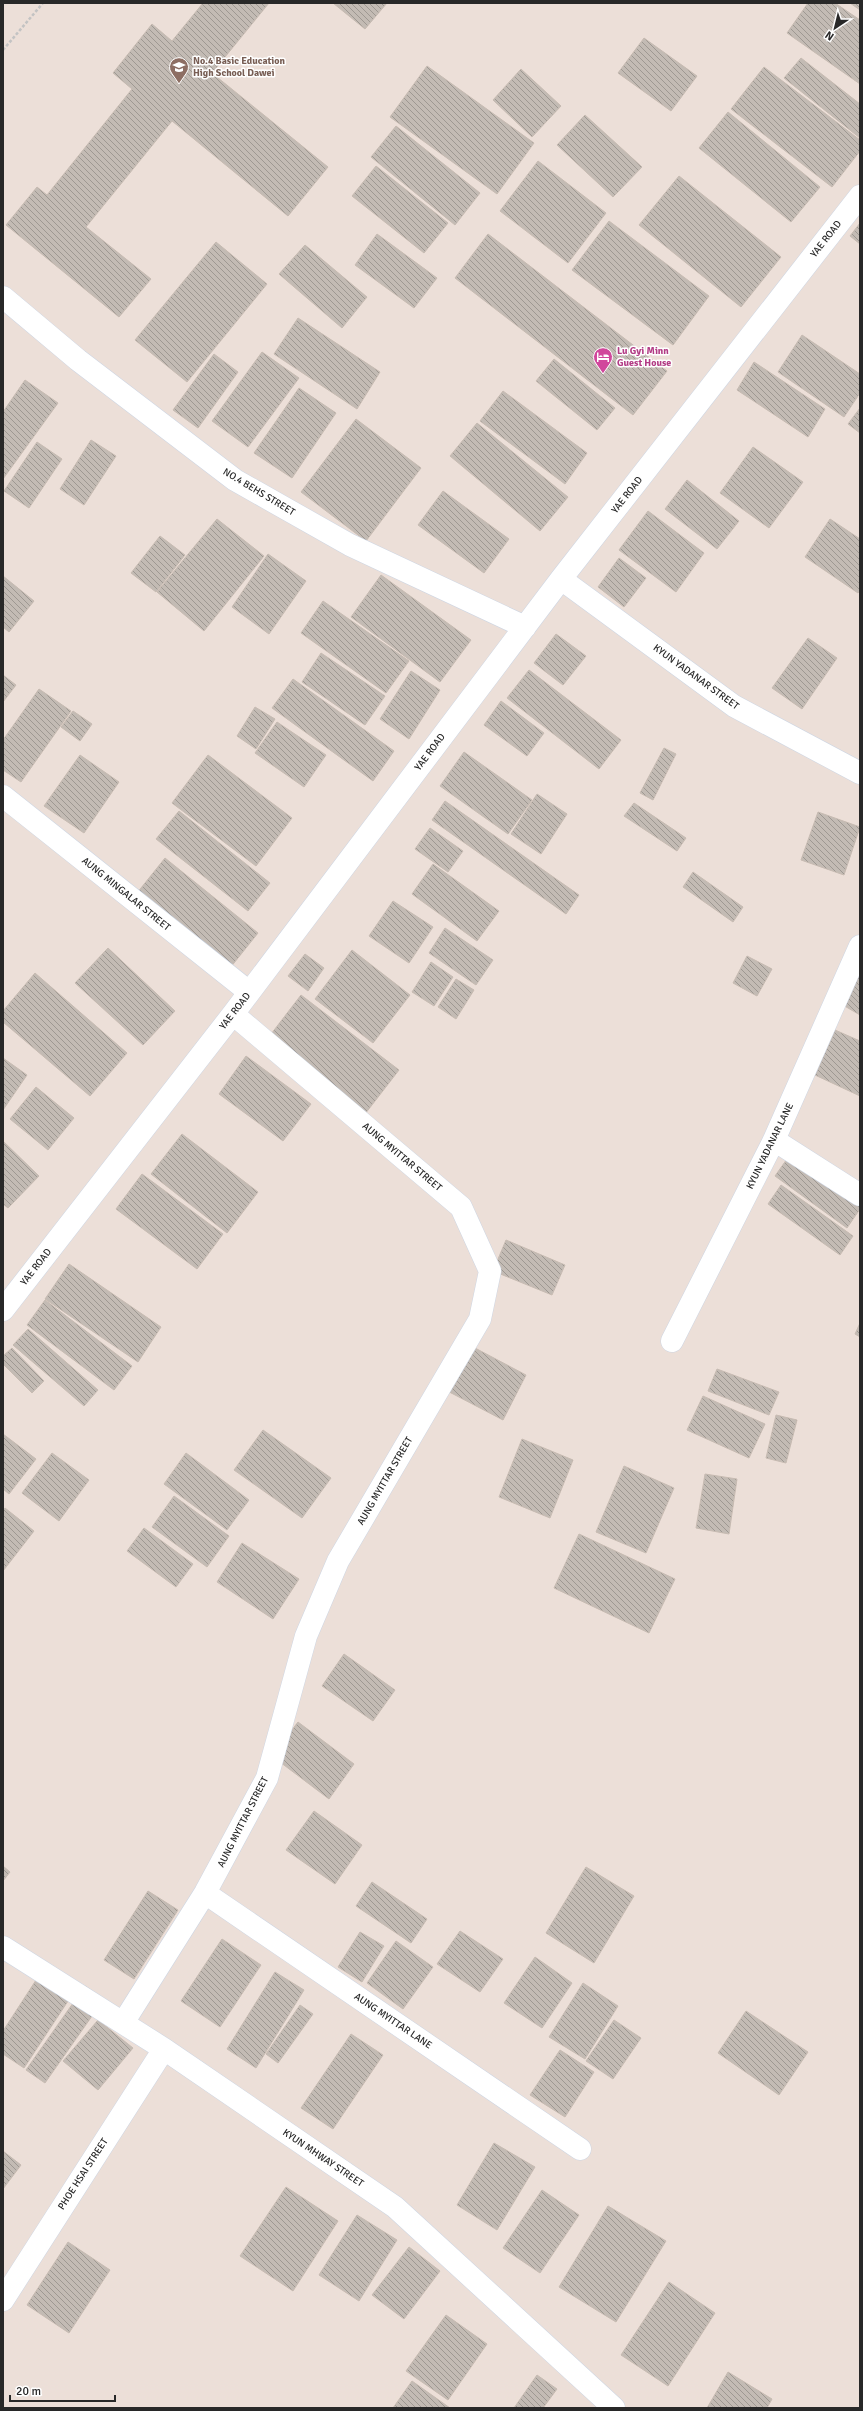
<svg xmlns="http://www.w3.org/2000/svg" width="863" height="2411" viewBox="0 0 863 2411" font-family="Signika,sans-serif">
	<defs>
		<pattern id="building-back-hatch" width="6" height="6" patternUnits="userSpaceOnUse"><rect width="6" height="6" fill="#c3bbb4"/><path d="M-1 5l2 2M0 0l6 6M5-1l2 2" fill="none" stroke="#9e9892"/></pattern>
	</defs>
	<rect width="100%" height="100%" fill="#ecdfd8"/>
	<path fill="url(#building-back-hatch)" stroke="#c7bbb2" d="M203,3H269L212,73L328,167L288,216L172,121L86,227L151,279L119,317L6,225L37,187L47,195L132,89L113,73L152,24L172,41Z
		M333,3H387L365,29Z
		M808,3H835L860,20V84L787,33Z
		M850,3H860V10Z
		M644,38L697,76L671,111L618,73Z
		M801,58L860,104V138L784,78Z
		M427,66L534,143L497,194L390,117Z
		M764,67L860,140V151L832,187L731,109Z
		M521,69L561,106L532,137L493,100Z
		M728,112L820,187L791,222L699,148Z
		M585,115L642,167L613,197L557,145Z
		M396,126L480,193L455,225L371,157Z
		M538,161L606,213L568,263L500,211Z
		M376,166L448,223L424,253L352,196Z
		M679,176L781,257L741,307L639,225Z
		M609,221L709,296L673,345L572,270Z
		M860,223V244L850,236Z
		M377,234L437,278L414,308L355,265Z
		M488,234L667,371L633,415L455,278Z
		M216,242L267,284L187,382L135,340Z
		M305,245L367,297L342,328L279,274Z
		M298,318L380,372L357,409L274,354Z
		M802,335L860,374V393L844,417L778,372Z
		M262,352L299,378L248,447L212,421Z
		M214,354L238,372L198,428L173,410Z
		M554,359L615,408L597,430L536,381Z
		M754,362L825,409L808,437L737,390Z
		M25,380L58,403L3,479V412Z
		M299,388L336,413L292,478L254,453Z
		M503,391L587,453L565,484L480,421Z
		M860,408V433L848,424Z
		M356,419L421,468L366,541L301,492Z
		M477,423L568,497L540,531L450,456Z
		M91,440L116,456L84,505L60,489Z
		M37,442L62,459L29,508L4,491Z
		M753,447L803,482L769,528L720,493Z
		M687,480L739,521L717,549L665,509Z
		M443,491L509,539L484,573L418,525Z
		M648,511L704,553L676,592L619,550Z
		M217,519L264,556L204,631L157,592Z
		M830,519L860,539V590L858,593L805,557Z
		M160,536L185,555L156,592L131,573Z
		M268,554L306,581L269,634L232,607Z
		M619,558L646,578L624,607L598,587Z
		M381,575L471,640L440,682L351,617Z
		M3,576L34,601L9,632L3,627Z
		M323,601L409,661L386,693L301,633Z
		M556,634L586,656L563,685L534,663Z
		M808,638L837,658L802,709L772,688Z
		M321,653L385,696L365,725L302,682Z
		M529,670L621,740L599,769L507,698Z
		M411,671L440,690L409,739L380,719Z
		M3,675L16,685L3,702Z
		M293,679L394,751L373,781L272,708Z
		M39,689L71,711L21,782L3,770V740Z
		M501,701L544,733L527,756L484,725Z
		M255,707L275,719L256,749L237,736Z
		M73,711L92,724L80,741L61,727Z
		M277,722L326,755L304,787L255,753Z
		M664,748L676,754L653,800L640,793Z
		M464,752L532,800L508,834L440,786Z
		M80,755L119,782L84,833L44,806Z
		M208,755L292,818L256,866L172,803Z
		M537,794L567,814L541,854L511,834Z
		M445,801L579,895L566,914L432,820Z
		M634,803L686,838L677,851L624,816Z
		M179,811L270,883L248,911L156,839Z
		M818,812L860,827L844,875L801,860Z
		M430,828L463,851L448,872L415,849Z
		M165,858L258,933L230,968L137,893Z
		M433,864L499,911L477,941L412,894Z
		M693,872L743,907L733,922L683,887Z
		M393,901L433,927L409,963L369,936Z
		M445,928L493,960L476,985L429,953Z
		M108,948L175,1011L143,1045L75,983Z
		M352,950L410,995L373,1043L315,999Z
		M305,954L324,968L308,991L288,976Z
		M747,956L772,969L757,996L733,983Z
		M431,962L453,977L434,1006L412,992Z
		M35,973L127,1053L90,1096L3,1022V1011Z
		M853,973L860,977V1015L836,1001Z
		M456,979L474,990L456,1019L438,1007Z
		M301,995L399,1070L365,1114L268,1038Z
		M835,1030L860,1041V1096L815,1075Z
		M246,1056L311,1104L283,1141L219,1094Z
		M3,1058L27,1075L3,1110Z
		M36,1087L74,1118L48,1150L10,1119Z
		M182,1134L258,1192L227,1233L151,1174Z
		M3,1141L39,1176L8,1208L3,1204Z
		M794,1149L860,1196V1209L847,1228L775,1176Z
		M142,1174L223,1234L197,1269L116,1209Z
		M781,1185L853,1236L840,1255L768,1204Z
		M506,1240L565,1265L552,1295L493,1271Z
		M69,1264L161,1327L138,1362L45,1299Z
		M45,1300L132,1366L114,1390L27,1325Z
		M860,1323V1337L855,1334Z
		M28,1329L98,1390L84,1406L13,1345Z
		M458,1339L526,1375L503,1420L434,1384Z
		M12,1348L44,1381L32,1393L3,1364V1356Z
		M717,1369L779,1392L769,1415L708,1391Z
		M703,1396L765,1424L749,1458L687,1430Z
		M776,1415L797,1420L786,1463L766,1458Z
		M263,1430L331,1478L302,1518L234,1470Z
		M3,1434L36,1459L9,1494L3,1489Z
		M522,1439L573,1460L550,1518L499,1497Z
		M52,1453L89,1480L59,1521L22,1493Z
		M186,1453L249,1500L227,1530L164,1484Z
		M624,1466L674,1488L646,1553L596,1532Z
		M705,1474L737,1479L729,1534L696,1528Z
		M174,1496L229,1536L207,1567L152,1527Z
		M5,1508L34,1531L3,1571V1511Z
		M144,1528L193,1564L176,1587L127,1551Z
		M579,1534L675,1579L649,1633L554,1588Z
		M242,1543L299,1579L273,1619L217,1582Z
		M344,1654L395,1690L373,1721L322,1686Z
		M298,1722L354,1764L329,1799L272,1756Z
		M314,1811L362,1845L335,1884L286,1850Z
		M3,1866L10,1872L3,1881Z
		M586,1867L634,1896L594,1963L546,1933Z
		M372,1882L427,1919L411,1943L356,1906Z
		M148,1891L178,1910L134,1979L104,1960Z
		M460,1931L503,1959L480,1992L437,1964Z
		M360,1932L384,1946L362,1982L338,1967Z
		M222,1939L261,1965L220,2027L181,2001Z
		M396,1941L433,1967L403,2009L367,1983Z
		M535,1957L572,1983L542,2028L504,2003Z
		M275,1972L304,1990L256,2068L227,2049Z
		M38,1977L70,1998L24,2068L3,2054V2031Z
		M583,1983L618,2006L585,2059L549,2037Z
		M85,1986L104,1999L45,2083L26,2070Z
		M300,2005L313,2014L278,2063L266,2054Z
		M746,2011L808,2052L779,2095L718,2053Z
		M98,2020L133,2048L98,2090L63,2061Z
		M614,2020L641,2038L613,2079L586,2061Z
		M351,2034L383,2055L333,2129L301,2108Z
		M560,2050L594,2072L565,2117L530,2095Z
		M494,2143L535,2167L497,2230L457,2205Z
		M3,2151L21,2165L3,2189Z
		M286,2187L338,2221L293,2291L240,2256Z
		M542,2190L579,2215L540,2273L503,2248Z
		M608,2206L666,2241L616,2322L559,2287Z
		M357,2215L397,2240L359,2301L319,2275Z
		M68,2242L110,2270L69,2333L27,2305Z
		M409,2247L440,2271L404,2319L372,2295Z
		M669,2282L715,2313L668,2386L621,2355Z
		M446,2315L487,2344L448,2400L406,2371Z
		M728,2372L772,2399L767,2408H707Z
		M537,2375L557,2389L543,2408H514Z
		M412,2381L450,2408H393Z"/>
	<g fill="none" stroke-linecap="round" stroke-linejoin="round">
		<defs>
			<path id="minor" d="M3,297L78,360L235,480L350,545L525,627
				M561,579L734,706L860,773
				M3,796L249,992
				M774,1140L860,1195
				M3,1310L233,1014L561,579L860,196
				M672,1341L774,1140L860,946
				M205,1893L580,2149
				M3,1947L164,2049L395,2207L614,2408
				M123,2023L205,1893L267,1778L306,1636L338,1561L480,1319L490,1271L461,1207L233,1014
				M3,2300L164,2049"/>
		</defs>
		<use href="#minor" stroke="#ced6e3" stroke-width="23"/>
		<path stroke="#c3c3c3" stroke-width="2.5" stroke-dasharray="3 2" stroke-linecap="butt" d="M3,50L43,3"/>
		<use href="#minor" stroke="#fff" stroke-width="22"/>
	</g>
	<defs>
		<symbol id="school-pin" viewBox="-11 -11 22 30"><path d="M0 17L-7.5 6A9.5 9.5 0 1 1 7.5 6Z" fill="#8d6e63" stroke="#fff"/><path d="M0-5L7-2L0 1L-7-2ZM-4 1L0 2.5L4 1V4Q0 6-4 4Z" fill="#fff"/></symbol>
		<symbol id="hotel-pin" viewBox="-11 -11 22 30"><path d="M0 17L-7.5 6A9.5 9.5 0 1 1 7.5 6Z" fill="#d1479c" stroke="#fff"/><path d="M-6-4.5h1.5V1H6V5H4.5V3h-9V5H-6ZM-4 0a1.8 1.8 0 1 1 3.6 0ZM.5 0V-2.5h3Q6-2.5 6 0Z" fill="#fff"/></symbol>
	</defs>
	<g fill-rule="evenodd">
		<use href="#school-pin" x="168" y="56" width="22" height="30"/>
		<use href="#hotel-pin" x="592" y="346" width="22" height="30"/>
	</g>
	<g text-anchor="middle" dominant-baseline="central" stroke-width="3" stroke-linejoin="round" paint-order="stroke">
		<g font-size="10" font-weight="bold" fill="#785e54" stroke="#fff" text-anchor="start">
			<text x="193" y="61">No.4 Basic Education<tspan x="193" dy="12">High School Dawei</tspan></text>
		</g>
		<g font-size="10" fill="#282828" stroke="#fff">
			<text transform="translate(826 239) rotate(-52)">YAE ROAD</text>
			<text transform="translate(259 492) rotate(31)">NO.4 BEHS STREET</text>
			<text transform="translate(627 495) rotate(-52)">YAE ROAD</text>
			<text transform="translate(696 677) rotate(36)">KYUN YADANAR STREET</text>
			<text transform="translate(430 752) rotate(-53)">YAE ROAD</text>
			<text transform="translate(126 894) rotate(39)">AUNG MINGALAR STREET</text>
			<text transform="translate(235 1011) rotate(-52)">YAE ROAD</text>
			<text transform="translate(770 1146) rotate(-64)">KYUN YADANAR LANE</text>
			<text transform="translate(402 1157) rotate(40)">AUNG MYITTAR STREET</text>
			<text transform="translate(36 1267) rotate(-52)">YAE ROAD</text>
			<text transform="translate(385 1481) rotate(-60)">AUNG MYITTAR STREET</text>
			<text transform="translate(243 1822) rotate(-63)">AUNG MYITTAR STREET</text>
			<text transform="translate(393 2021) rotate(34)">AUNG MYITTAR LANE</text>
			<text transform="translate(323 2158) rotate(34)">KYUN MHWAY STREET</text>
			<text transform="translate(83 2174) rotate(-57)">PHOE HSAI STREET</text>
		</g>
		<g font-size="10" font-weight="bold" fill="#b23c85" stroke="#fff" text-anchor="start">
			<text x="617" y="351">Lu Gyi Minn<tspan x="617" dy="12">Guest House</tspan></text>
		</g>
	</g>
	<rect width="863" height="2411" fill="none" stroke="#282828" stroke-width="8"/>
	<g transform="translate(835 28) rotate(215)" stroke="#ffffff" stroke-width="3" paint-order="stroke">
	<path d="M0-3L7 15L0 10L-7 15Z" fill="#282828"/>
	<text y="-6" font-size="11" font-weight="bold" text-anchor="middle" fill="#282828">N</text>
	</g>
	<path d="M10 2395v6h105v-6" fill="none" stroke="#282828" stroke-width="2"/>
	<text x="16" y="2395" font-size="12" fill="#282828" stroke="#ffffff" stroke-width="3" paint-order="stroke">20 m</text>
</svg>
